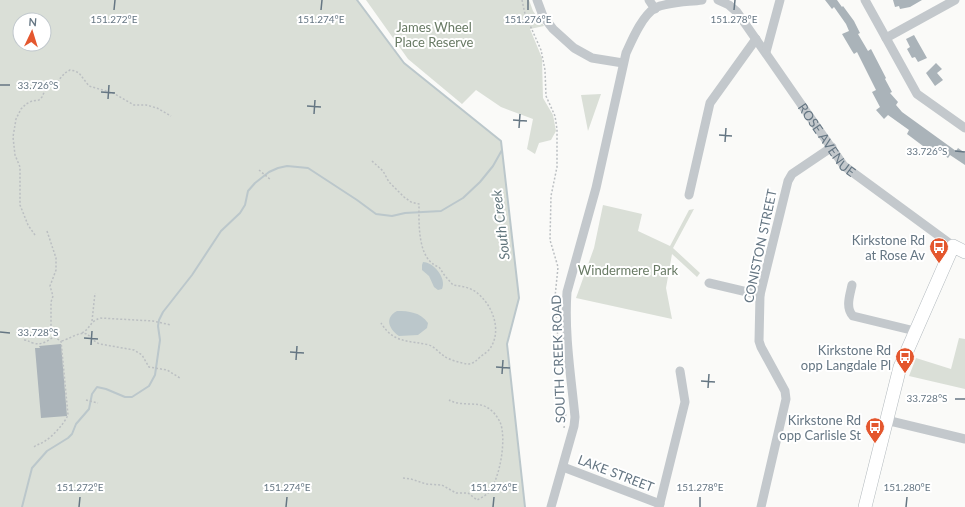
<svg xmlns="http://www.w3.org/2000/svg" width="965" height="507" viewBox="0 0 965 507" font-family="Lato,sans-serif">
	<rect width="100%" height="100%" fill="#fafaf8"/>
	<path fill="#dadfd7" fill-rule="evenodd" d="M0,0H357L404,63L501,141L519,298L507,344L525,507H0ZM20,20H44V44H20Z
		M366,0H529L533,11L544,26L530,29L542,58L543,98L553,115L556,131L551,140L539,143L535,154L527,149L533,119L501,107L476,90L462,104L408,59Z
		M601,94L588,131L581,95Z
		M603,205L642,214L638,231L670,246L689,210L694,209L673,248L700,273L697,277L672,254L666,288L672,319L576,298L594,248Z
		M959,338L965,339V389L909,376L916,358L951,369Z"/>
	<path fill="#bbc7cb" d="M423,262C434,262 447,279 442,289L438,290L434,287L429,276L422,270V265Z
		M397,311C409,311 420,312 428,323L427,328L418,335L399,336C389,329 384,318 397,311Z"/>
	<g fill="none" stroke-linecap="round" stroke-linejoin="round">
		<path stroke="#bbc7cb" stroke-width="2" d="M357,0L404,63L501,141L519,298L507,344L525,507
			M22,507L32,468L47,451L68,438L72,434L76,424L89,409L92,394L97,387L106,389L125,397H132L149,386L155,375L160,340L158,326L159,320L163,312L192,275L221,231L240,213L245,205L248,191L255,183L269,172L278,168L287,166L308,168L357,200L376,214L392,216L405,213L441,211L463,198L480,182L493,166L502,150"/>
	</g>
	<path fill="#aab3b9" d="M825,0H837L842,7L843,6L854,21L860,33L858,34L868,51L871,49L886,78L885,79L892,92L890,93L898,102L896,105L902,112L956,151L958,148L965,153V165L950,155L948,158L934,148L931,152L907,134L909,130L888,115L884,119L876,110L880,107L872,92L876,90L857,52L854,54L852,51L842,34L849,31L846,24L834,7L832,9Z
		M893,0H922L910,7L900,9L899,6L895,7Z
		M914,35L927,58L918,62L915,57L912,58L907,49L910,47L906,39Z
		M936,63L942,69L937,73L943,80L935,86L926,73Z
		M61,344L67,416L41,418L35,348H40L39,346Z"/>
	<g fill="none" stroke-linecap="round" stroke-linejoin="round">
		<defs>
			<path id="secondary" d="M865,507L900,367L953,246L965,252"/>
		</defs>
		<use href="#secondary" stroke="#b3babf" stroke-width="14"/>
		<path stroke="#bbbfc2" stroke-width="1.5" stroke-dasharray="2 2" stroke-linecap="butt" d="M522,0L525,14L541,50L545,70L546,96L555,116L557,129V167L551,196L550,240L558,267L555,297L558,341
			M528,22L536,19
			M372,161L383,171L389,182L404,197L411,202L419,204C419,223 417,260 439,267L445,276L453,285C461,286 469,287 476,292C492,304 502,329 491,347C489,351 484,354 480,357C476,361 473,364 467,364C461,363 449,360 444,356C439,353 435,347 429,345C409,340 394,344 381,323
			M259,170L271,180
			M47,231L56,258V270L50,286L53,296L51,302V329L54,337
			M35,235L28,225L20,205V167L15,155L13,137L16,119L21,109L26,104L32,101L39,100L42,97L46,88L57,82L65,73L70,70L75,71L79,73L89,86L113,93L134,105H146L157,108L171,116
			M92,321L95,293
			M82,333C91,328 89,322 100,318L153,321L171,325
			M24,340C28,340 29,342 33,343C42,346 48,340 54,337L61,341L68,415C64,424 53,436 45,441C41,444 37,444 34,447
			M62,341C69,339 80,331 87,334C91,337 94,342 100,344L134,350L142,355L149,367L167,370L180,378
			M559,346L560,364
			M86,400L98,403
			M564,428L566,412
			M403,478L411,479L426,484L442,485L456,493H468L477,500C481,498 485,496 488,493C500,480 507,438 500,422C497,416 493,411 488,408C478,401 461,407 449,400"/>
		<g stroke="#c3c8cc" stroke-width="9">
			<path d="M537,0L543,16L553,29L574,48L592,58L623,63"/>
			<path d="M649,0L655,9"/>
			<path id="s1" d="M718,0L729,5L737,12L844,166L953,246"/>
			<path d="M865,0L917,94L965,128"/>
			<path d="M886,38L955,0"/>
			<path d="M766,52L780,0"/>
			<path d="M689,195L710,103L756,39"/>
			<path d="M709,283L760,295"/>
			<path d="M852,285C850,295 845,308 853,316L915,331"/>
			<path d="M886,420L965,439"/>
			<path d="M563,467L660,504"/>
			<path d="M551,507L574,426L575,417C571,376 564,333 567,292L596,188L626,53C632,40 642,16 655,8C667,2 688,2 702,0"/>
			<path d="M659,507L685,402L680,371"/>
			<path d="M761,507L786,399L785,391L761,347L759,341L760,295L788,181L792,174L832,147"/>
		</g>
		<use href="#secondary" stroke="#fff" stroke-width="13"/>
	</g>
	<path fill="none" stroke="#657683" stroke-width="1.5" d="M114,10L115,0M321,10L322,0M528,10V0M734,10L735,0M0,85H10M101,92L115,93M108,99L109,85M307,106L321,107M314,114L315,100M513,120L527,121M519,128L520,114M719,135L732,136M725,142L726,128M955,151L965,152M0,332L10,333M84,338L98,339M91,345L92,331M290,352L304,353M296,360L297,346M496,367L510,368M502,374L503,360M701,381L715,382M708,388L709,374M955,399H965M79,507L80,497M286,507L287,497M493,507L494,497M700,507V497M906,507L907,497"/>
	<defs>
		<symbol id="bus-pin" viewBox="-11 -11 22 30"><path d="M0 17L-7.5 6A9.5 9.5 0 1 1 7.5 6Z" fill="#e4572e" stroke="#fff"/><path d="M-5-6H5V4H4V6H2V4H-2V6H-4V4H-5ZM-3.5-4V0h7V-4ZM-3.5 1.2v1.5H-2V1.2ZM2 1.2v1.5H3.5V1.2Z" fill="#fff"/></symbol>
	</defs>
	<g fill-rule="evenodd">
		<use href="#bus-pin" x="928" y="236" width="22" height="30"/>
		<use href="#bus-pin" x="894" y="346" width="22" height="30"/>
		<use href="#bus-pin" x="864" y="416" width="22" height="30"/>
	</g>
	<g text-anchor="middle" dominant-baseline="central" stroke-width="4" stroke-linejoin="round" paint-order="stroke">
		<g font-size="13" fill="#687a64" stroke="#fff">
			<text x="434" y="27">James Wheel<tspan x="434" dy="15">Place Reserve</tspan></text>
			<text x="628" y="270">Windermere Park</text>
		</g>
		<g font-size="13" fill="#657683" stroke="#fff">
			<text stroke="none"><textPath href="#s1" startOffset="179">ROSE AVENUE</textPath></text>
			<text transform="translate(760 246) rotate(-78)">CONISTON STREET</text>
			<text transform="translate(558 359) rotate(-92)">SOUTH CREEK ROAD</text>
			<text transform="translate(616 473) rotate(21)">LAKE STREET</text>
		</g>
		<g font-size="13" fill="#657683" stroke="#fff" text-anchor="end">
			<text x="925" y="240">Kirkstone Rd<tspan x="925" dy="15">at Rose Av</tspan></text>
			<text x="891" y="350">Kirkstone Rd<tspan x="891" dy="15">opp Langdale Pl</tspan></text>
			<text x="861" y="420">Kirkstone Rd<tspan x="861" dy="15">opp Carlisle St</tspan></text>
		</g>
		<g font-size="14" font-style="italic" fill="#60757c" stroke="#fff">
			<text transform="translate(500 225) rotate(-97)">South Creek</text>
		</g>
	</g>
	<g font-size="10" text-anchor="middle" fill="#657683" stroke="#fff" stroke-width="4" stroke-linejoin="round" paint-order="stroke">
		<text x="114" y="23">151.272°E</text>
		<text x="321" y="23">151.274°E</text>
		<text x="528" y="23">151.276°E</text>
		<text x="734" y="23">151.278°E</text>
		<text x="38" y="89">33.726°S</text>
		<text x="927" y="155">33.726°S</text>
		<text x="38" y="336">33.728°S</text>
		<text x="927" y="402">33.728°S</text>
		<text x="80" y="491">151.272°E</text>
		<text x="287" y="491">151.274°E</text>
		<text x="494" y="491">151.276°E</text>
		<text x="700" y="491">151.278°E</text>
		<text x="907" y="491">151.280°E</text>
	</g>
	<g transform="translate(32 32) rotate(4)"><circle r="19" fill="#ffffff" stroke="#c1c8cd"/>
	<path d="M0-3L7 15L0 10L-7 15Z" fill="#e4572e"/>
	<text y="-6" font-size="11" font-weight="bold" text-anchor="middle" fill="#657683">N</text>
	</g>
</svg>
